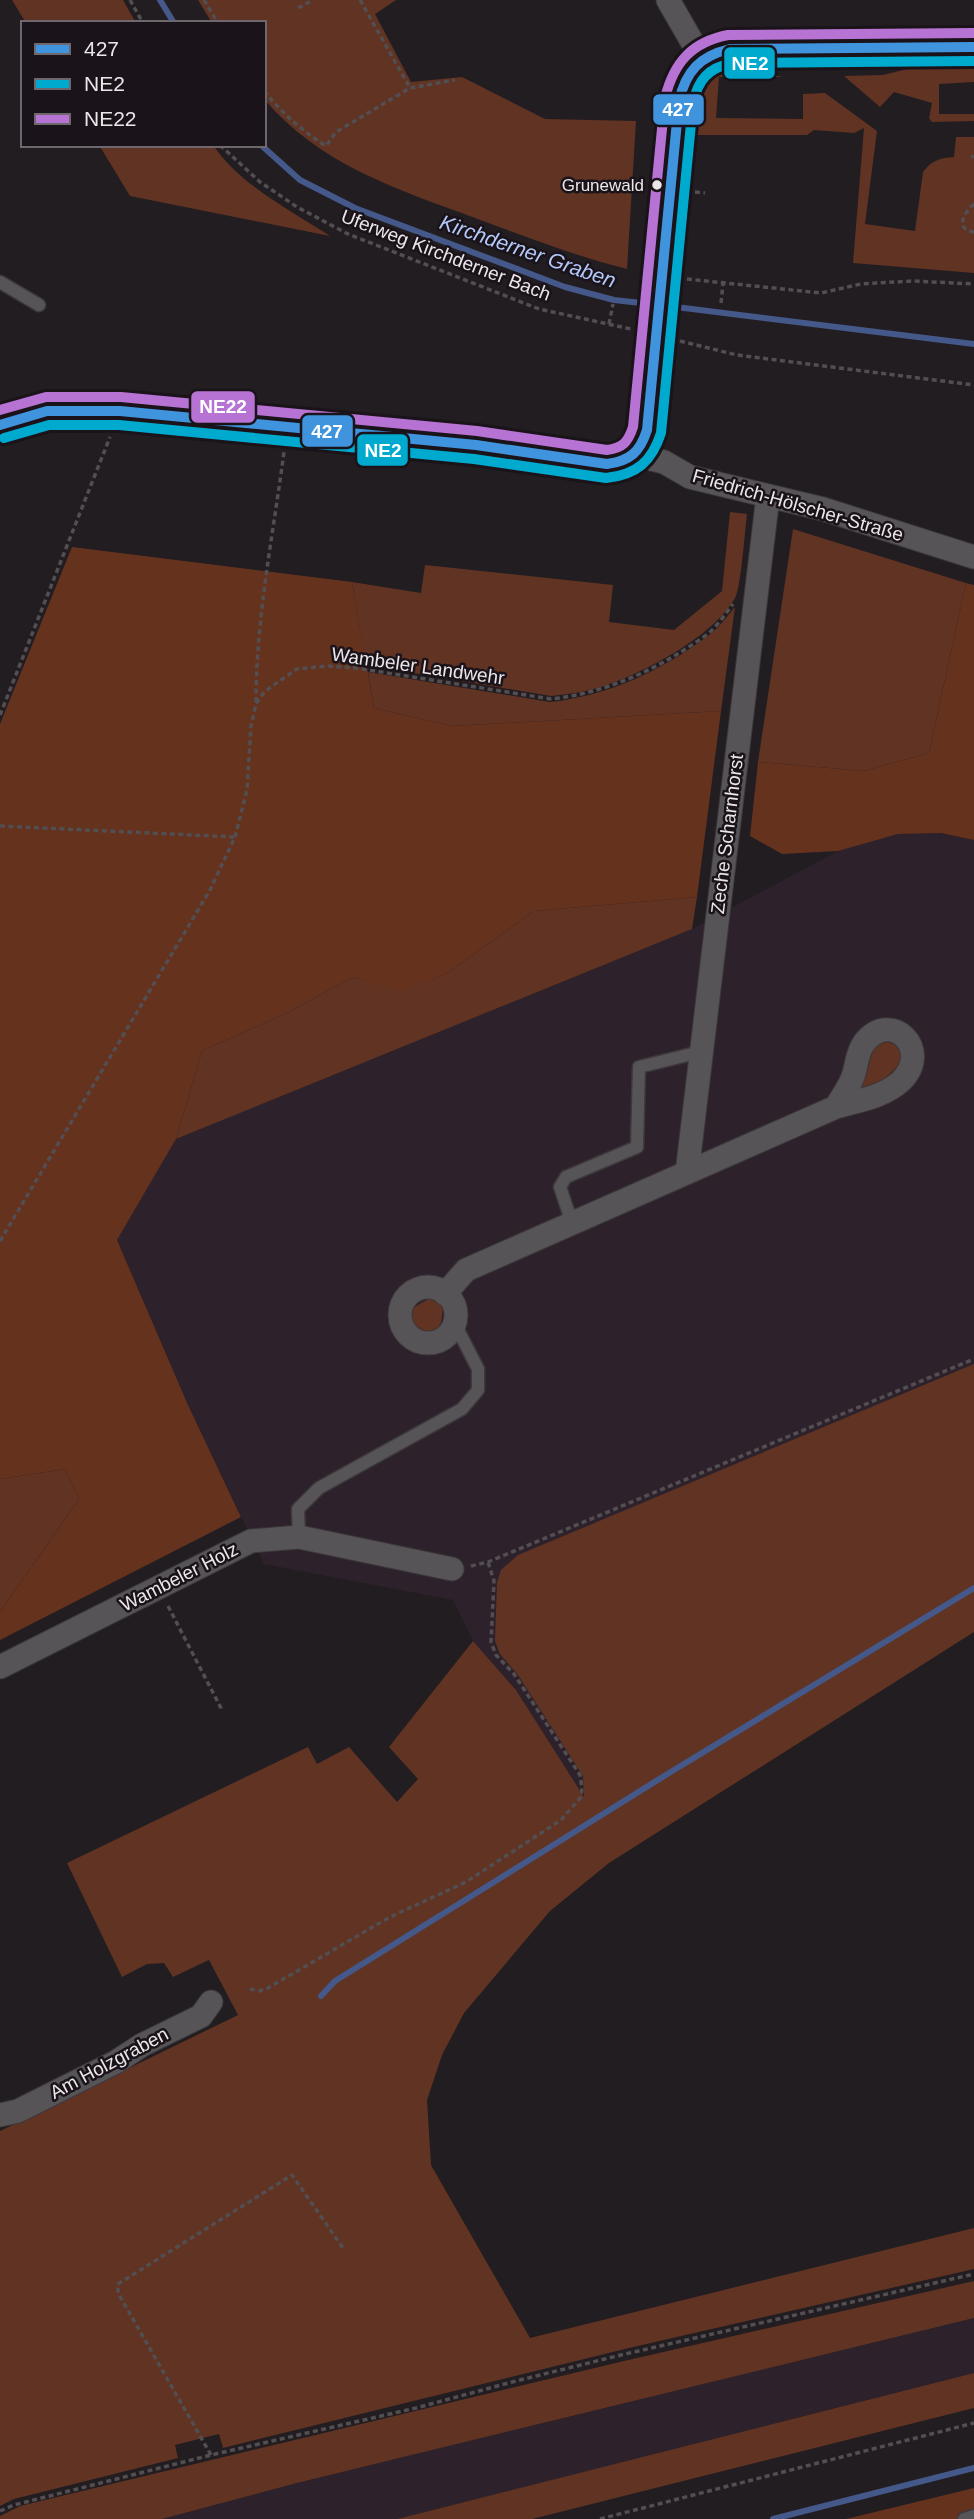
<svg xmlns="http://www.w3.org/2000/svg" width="974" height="2519" viewBox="0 0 974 2519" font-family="Helvetica,sans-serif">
	<rect width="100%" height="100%" fill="#221d21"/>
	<path fill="#2d222b" d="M941,833L974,840V1556L584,1798L516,1690L473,1641L453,1600L264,1564L188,1405L117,1240L176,1139L692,929L838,851L897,834Z
		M974,2318V2373L397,2519H162L297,2483Z"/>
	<path fill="#603323" d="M12,0H123L136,23H26Z
		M198,0H396L375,14L411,82L462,77L545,119L636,121L627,269C575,256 526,237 475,218C397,189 320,165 264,99V23H212Z
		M974,66V82L939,84V114H974V121L932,122L929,118L932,103L894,92L880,107L844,76L883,75L916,67Z
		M737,68L783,77H719L716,118L803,119V94L825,93L877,131L865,224L915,231L923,172C932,160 940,158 954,157L956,137H974V273L853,263L864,128L854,133L814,130L807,135H698C701,96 694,78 737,68Z
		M99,145H213C240,185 290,210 330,236L130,196Z
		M730,512L747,514C745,529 741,588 735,598C714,636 644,673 604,686C587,692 569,694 551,696L366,665L352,582L421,593L425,565L613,585L609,622L674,630L722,591Z
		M793,529L966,583L929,753L864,771L758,762Z
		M735,607L721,711L452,726L374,708L368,672L550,702C608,696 663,670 709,635C719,628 727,616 735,607Z
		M697,897L692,929L176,1139L202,1051L289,1012L353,977L401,992L446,974L534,911Z
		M888,1042C926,1054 878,1083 865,1092L860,1090C860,1082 865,1076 868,1068C872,1055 872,1044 888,1042Z
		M435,1295L443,1308C442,1314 442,1322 439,1327C430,1340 415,1331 410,1320L413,1308Z
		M974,1364V1632L609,1863L550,1911L464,2013L442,2055L427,2100L431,2165L530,2338L974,2228V2269L629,2348L223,2448L219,2434L175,2445L178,2458L14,2499L0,2506V2131L238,2015L209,1960L173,1977L164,1963L147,1964L122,1977L67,1863L308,1747L317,1764L349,1747L397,1802L418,1779L389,1747L473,1641L516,1690L584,1797L583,1776L518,1675L500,1654L495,1641L497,1582L501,1570L518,1555Z
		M65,1469L79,1499L0,1612V1479Z
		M974,2281V2318L297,2483L162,2519H0V2516L20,2506L624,2361Z
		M974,2373V2408L532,2519H397Z"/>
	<path fill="#65321e" d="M72,547L352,582L374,708L452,726L721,711L697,897L534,911L446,974L401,993L353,977L289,1012L202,1051L176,1139L117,1240L188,1405L241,1517L0,1640V1612L79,1499L65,1469L0,1479V724Z
		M966,583L974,585V840L941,833L898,834L838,851L782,854L750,836L758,762L864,771L929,753Z
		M974,2488V2519H846Z"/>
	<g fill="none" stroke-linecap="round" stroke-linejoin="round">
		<path stroke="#445889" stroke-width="6" d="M160,0L174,23
			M261,145L300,180L355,208L565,287L614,300L650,304
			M668,306L974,344
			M321,1996L335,1981L669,1773L974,1588
			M773,2519L974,2468"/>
		<defs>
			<path id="service" d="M0,282L39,305
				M572,1223L560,1187L566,1177L637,1147L639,1067L700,1052
				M299,1537L298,1509L319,1488L462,1409L478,1390V1369L455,1324
				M964,2519L974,2516"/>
			<path id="minor" d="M668,0L702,59
				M635,455L664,462L690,477L823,509L974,557
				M687,1173L768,496
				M400 1315a28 28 0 1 1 56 0a28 28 0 1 1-56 0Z
				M445,1294L466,1270L836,1107C857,1101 884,1097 901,1081C933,1050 891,1008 864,1043C856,1054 857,1068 852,1079C848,1089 841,1098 836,1107
				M0,1667L251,1541L299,1537L452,1569
				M0,2115L18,2111L116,2062L142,2045L201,2016L211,2002"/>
			<path id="tertiary" d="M0,425L47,411H120L476,445L607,464C633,462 640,453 647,430L679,101C685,70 698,54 730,49L974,47"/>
		</defs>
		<use href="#service" stroke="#3c383b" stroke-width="15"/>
		<use href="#minor" stroke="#3c383b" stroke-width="25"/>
		<use href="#tertiary" stroke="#3c383b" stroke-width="32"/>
		<path stroke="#524e51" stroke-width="3.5" stroke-dasharray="5 3.5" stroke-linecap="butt" d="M130,0L143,23
			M204,0L218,23
			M360,0L410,88
			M298,8L313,0
			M264,91C282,113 302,131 326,146L336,132L410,88L455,80
			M220,145L260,182L297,207L348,234L539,309L631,329
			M971,156L974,157
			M695,192L705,193
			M974,204C964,213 954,229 974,232
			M687,279L821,293L861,284L913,281L974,284
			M721,303L723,283
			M609,324L613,304
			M680,341L737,355L974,385
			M256,702C256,619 273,535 284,452
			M0,715L110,437
			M0,826L235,837
			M0,1241L210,890L235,837L247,790L251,726L256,704L265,691L297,669L327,666L356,668L551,699C608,693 663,667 709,633C718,625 726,613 733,604
			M471,1566L488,1562L974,1359
			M168,1606L222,1710
			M250,1989L259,1991L268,1988L390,1917L466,1882L561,1820L581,1797L582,1788L580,1775L514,1674L496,1655L491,1642L494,1581L488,1562
			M211,2455L118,2293V2284L292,2175L343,2248
			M0,2511L14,2505L211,2455L416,2408L512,2382L621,2355L974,2274
			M600,2519L974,2423"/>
		<use href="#service" stroke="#565456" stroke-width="12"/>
		<use href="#minor" stroke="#565456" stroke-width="23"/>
		<use href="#tertiary" stroke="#565456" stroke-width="30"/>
		<defs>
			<path id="bus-1" d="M0,425L47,411H120L476,445L607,464C630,461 640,452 647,430L679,101C686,71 700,56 730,49L974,47"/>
			<path id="bus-2" d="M4,438L49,425H119L474,459L606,478C637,475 652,461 661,433L693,103C698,80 708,68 732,63L974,61"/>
			<path id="bus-3" d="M0,410L46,397H121L477,431L607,450C623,448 628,442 633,427L665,98C674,62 692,42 728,35L974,33"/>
		</defs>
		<use href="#bus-1" stroke="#1a1319" stroke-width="16"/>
		<use href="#bus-2" stroke="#1a1319" stroke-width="16"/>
		<use href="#bus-3" stroke="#1a1319" stroke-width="16"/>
		<use href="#bus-1" stroke="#4094de" stroke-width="10"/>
		<use href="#bus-2" stroke="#00a9ce" stroke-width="10"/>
		<use href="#bus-3" stroke="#b673d3" stroke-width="10"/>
	</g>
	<circle fill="#ebe6ea" stroke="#1a1319" stroke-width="2.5" cx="657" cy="185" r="6"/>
	<g text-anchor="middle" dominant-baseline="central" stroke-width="5" stroke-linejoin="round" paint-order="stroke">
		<g font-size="17" fill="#ebe6ea" stroke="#1a1319" text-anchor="end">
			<text x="644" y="185">Grunewald</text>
		</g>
		<g font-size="19" fill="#ebe6ea" stroke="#1a1319">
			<text transform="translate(446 255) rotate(21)">Uferweg Kirchderner Bach</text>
			<text transform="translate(798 505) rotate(16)">Friedrich-Hölscher-Straße</text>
			<text transform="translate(418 666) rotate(8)">Wambeler Landwehr</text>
			<text transform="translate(727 834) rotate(-83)">Zeche Scharnhorst</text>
			<text transform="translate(179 1577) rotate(-27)">Wambeler Holz</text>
			<text transform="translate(109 2063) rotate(-28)">Am Holzgraben</text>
		</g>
		<g font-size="21" font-style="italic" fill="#b3c9fa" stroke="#1a1319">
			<text transform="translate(528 251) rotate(19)">Kirchderner Graben</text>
		</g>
	</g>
	<g stroke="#1a1319" stroke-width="2.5">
		<rect x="723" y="46" width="53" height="34" rx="7" fill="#00a9ce"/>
		<rect x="652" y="93" width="53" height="33" rx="7" fill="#4094de"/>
		<rect x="190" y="390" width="66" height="34" rx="7" fill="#b673d3"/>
		<rect x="301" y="414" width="53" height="34" rx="7" fill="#4094de"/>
		<rect x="356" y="433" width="53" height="34" rx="7" fill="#00a9ce"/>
	</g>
	<g font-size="19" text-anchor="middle" font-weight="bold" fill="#fff">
		<text x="750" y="70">NE2</text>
		<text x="678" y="116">427</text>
		<text x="223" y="413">NE22</text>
		<text x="327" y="438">427</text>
		<text x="383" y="457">NE2</text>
	</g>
	<rect x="21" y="21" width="245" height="126" fill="#1a1319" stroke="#6e676d" stroke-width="2"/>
	<rect x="35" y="44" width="35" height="10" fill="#4094de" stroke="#6e676d" stroke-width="2"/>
	<text x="84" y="56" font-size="21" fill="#ebe6ea">427</text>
	<rect x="35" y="79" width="35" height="10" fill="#00a9ce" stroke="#6e676d" stroke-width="2"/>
	<text x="84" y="91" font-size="21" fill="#ebe6ea">NE2</text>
	<rect x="35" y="114" width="35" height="10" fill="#b673d3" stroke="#6e676d" stroke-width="2"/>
	<text x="84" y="126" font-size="21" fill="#ebe6ea">NE22</text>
</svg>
